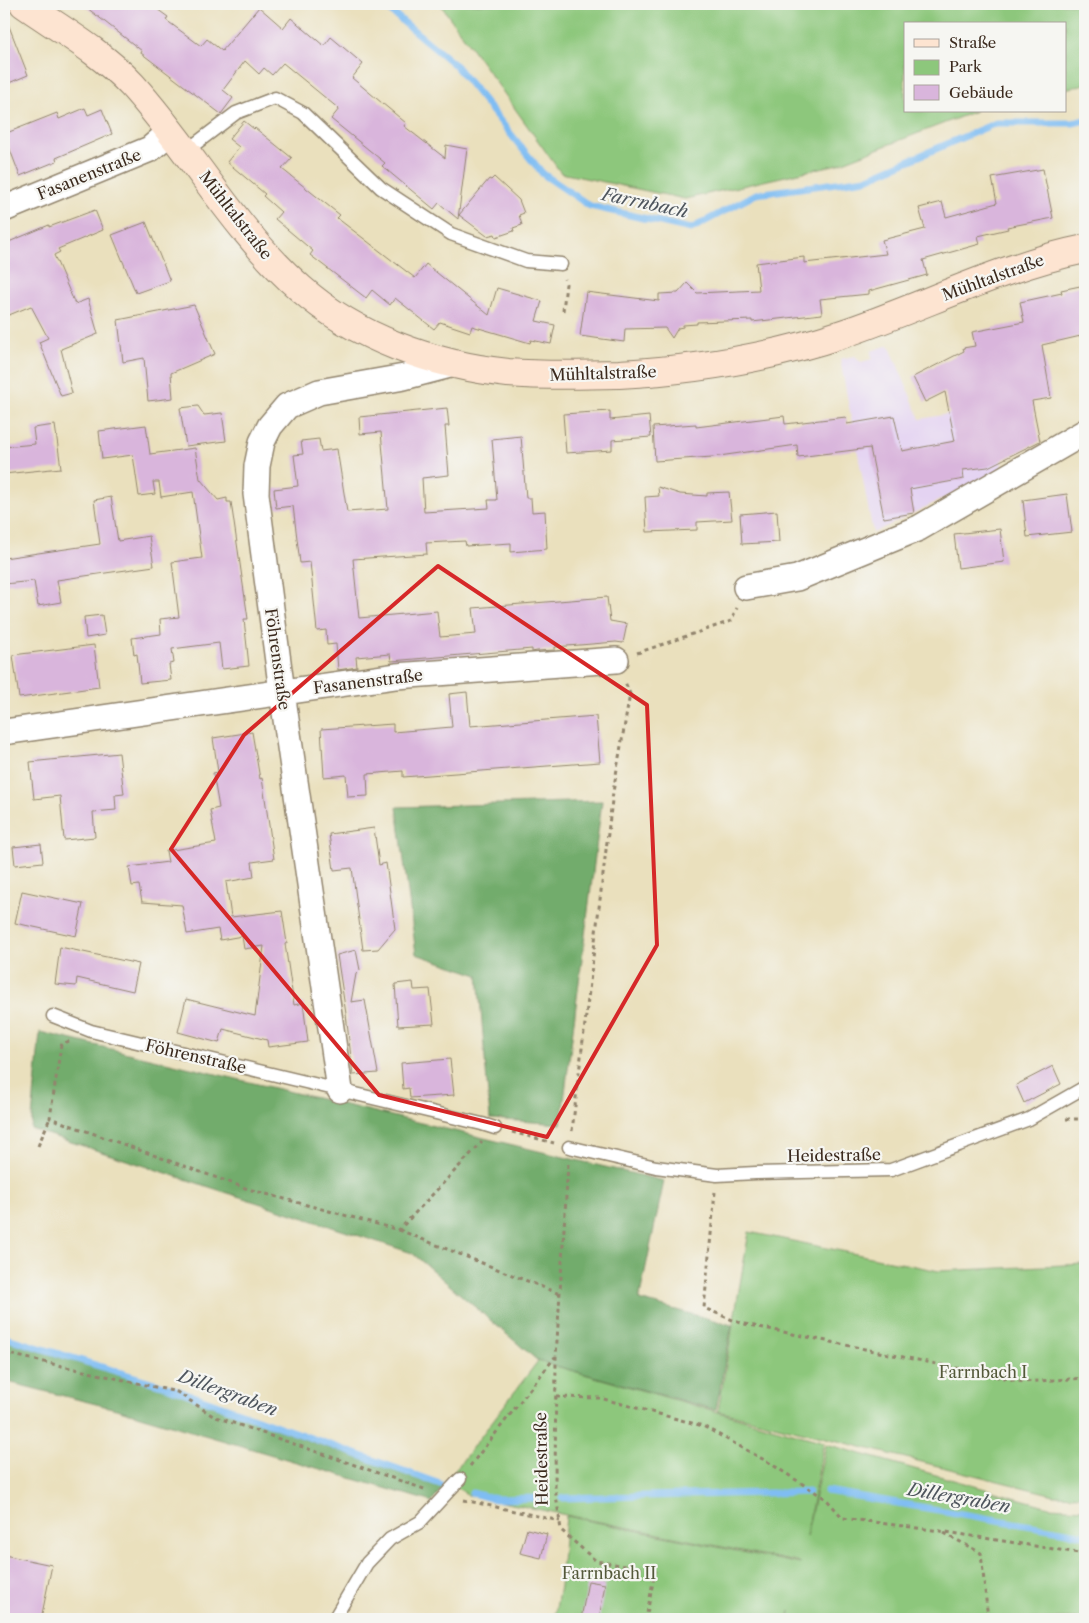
<svg xmlns="http://www.w3.org/2000/svg" width="1089" height="1623" viewBox="0 0 1089 1623" font-family="'Libre Caslon Text',serif">
	<rect width="100%" height="100%" fill="#f6f6f2"/>
	<filter id="ink" filterUnits="userSpaceOnUse"><feTurbulence type="fractalNoise" baseFrequency=".02" numOctaves="2"/><feDisplacementMap in="SourceGraphic" scale="10" xChannelSelector="R" yChannelSelector="G"/><feConvolveMatrix kernelMatrix="1 2 1 2 8 2 1 2 1" color-interpolation-filters="sRGB"/></filter>
	<filter id="wash" filterUnits="userSpaceOnUse"><feTurbulence type="fractalNoise" baseFrequency=".0096" numOctaves="4" result="noise"/><feDisplacementMap in="SourceGraphic" scale="20" xChannelSelector="R" yChannelSelector="G"/><feGaussianBlur stdDeviation="1.12" result="paint"/><feColorMatrix in="noise" values="0 0 0 0 0 0 0 0 0 0 0 0 0 0 0 0 0 1.4 0 .05"/><feComposite in="paint" operator="in"/></filter>
	<g filter="url(#wash)">
		<rect width="100%" height="100%" fill="#eae0bd"/>
		<path fill="#e4d3f2" d="M889,345L920,419L989,407L1003,469L873,533L840,359L855,356L861,362L872,359L871,351Z"/>
		<path fill="#8dc77c" stroke="#64784d" d="M440,4H1085V84L1065,89V24H905V111H976L838,164L685,199L561,173Z
			M749,1232L939,1271L1085,1264V1496L1054,1495L718,1411Z
			M538,1361L824,1442L806,1537L826,1444L1049,1507L1085,1509V1619H789L790,1611L788,1619H554L560,1586L566,1516L800,1564L801,1563L468,1495L447,1481Z"/>
		<path fill="#72ac6c" stroke="#566b45" d="M602,801L561,1124L490,1119L478,975L416,954L397,807Z
			M40,1032L664,1181L639,1300L732,1325L716,1410L538,1361L412,1253L31,1129Z
			M4,1340L174,1391L310,1441L443,1487L432,1502L116,1409L4,1381Z"/>
		<g fill="none" stroke-linecap="round" stroke-linejoin="round">
			<path stroke="#7fbdf3" stroke-width="7" d="M382,4L455,65L543,174L590,206L691,229L756,194L866,179L996,123H1073L1085,120
				M4,1337L171,1388L440,1484
				M827,1491L1085,1535
				M472,1493L495,1499L544,1498
				M562,1498L808,1492"/>
		</g>
		<g id="blocks">
			<path fill="#d9b5dc" d="M82,4H150L168,17L166,20L201,46L207,39L222,51L259,7L283,28L291,18L324,46L331,37L363,64L352,78L406,123L404,126L445,158L446,145L467,149L458,219L439,203L434,209L382,166L385,163L331,119L339,109L283,63L272,75L264,68L259,74L245,61L223,90L233,98L221,114L141,53L142,51Z
				M5,16L28,75L4,85V17Z
				M85,108L88,115L102,109L112,134L56,158L57,161L20,176L4,134L57,113L59,119Z
				M244,121L254,129L255,128L292,158L282,169L340,215L337,218L415,278L426,264L489,315L497,288L542,301L536,321L555,325L551,344L531,340L530,343L472,326L470,332L440,322L434,329L395,298L390,305L372,290L366,298L310,255L313,251L275,219L281,212L263,196L265,194L227,162L239,147L229,139Z
				M1043,169L1053,218L1007,227L1008,229L978,236L980,244L923,260L927,275L869,291V294L820,299L822,314L752,322V320L697,322V324L683,325V327L678,328L672,338L665,328L625,329L624,342L580,336L586,292L659,301V294L678,293L687,283L697,293L759,290L756,263L804,257V263L886,254L882,240L925,229L919,208L942,202L946,217L997,203L992,178Z
				M494,177L519,200L524,213L519,215L522,225L513,228L514,231L496,237L495,234L487,236L459,215L489,179L491,180Z
				M95,210L103,230L58,249L60,252L54,255L75,304L88,299L98,334L61,349L72,393L61,396L39,342L48,338L31,306L9,315L4,302V244L49,225V227Z
				M146,222L170,281L136,293L112,235Z
				M1085,285V335L1042,345L1051,398L1032,401L1040,441L988,467L963,470L964,479L910,489L914,513L884,518L870,448L798,457L797,445L712,457L655,461L653,427L696,424V427L784,416L785,424L846,417L847,424L894,416L902,451L955,441L945,392L925,402L913,377L964,351L963,348L975,346L972,332L1024,322L1020,302L1062,293L1061,290Z
				M194,305L215,354L171,373L173,398L148,401L144,358L123,362L118,320Z
				M198,406L204,415L222,413L226,441L186,446L180,408Z
				M447,408L449,426H445L449,475L422,478L424,512L489,508L488,500H497L492,439L521,436L526,498H531L532,512L545,511L547,549L511,552V543L466,546L465,541L426,543L427,554L353,559L359,618L437,611L440,637L476,634L473,608L607,597L610,621L627,624L623,643L616,642L555,647V650L537,651L532,652V649L391,661L390,654L356,657L357,667L338,670L336,644L327,645L326,630L317,631L310,562L300,563L293,506L276,508L274,489L298,486L294,455L303,454L301,441L319,439L321,451L337,449L347,512L388,509L381,432L360,434L359,417Z
				M610,411V420L649,416L651,437L612,440V450L566,453L563,414Z
				M55,425L61,468L4,474V447L35,444L33,428Z
				M146,425L150,454L195,448L200,479L218,500L227,498V502H231L248,619H244L249,666L222,669L219,643L172,649L174,663L169,664L171,680L140,683L137,654L134,655L132,638L161,634L160,619L179,617L172,562L202,558L193,492L161,497L159,482H153L155,494L139,496L133,455L102,459L99,431Z
				M658,487L680,494L707,496V493L729,492L732,520L697,522V530L647,532L645,497L659,496Z
				M1067,494L1072,532L1027,537L1023,500Z
				M111,497L118,541L149,536L154,566L57,580L61,602L38,606L34,581L4,584V558L100,544L94,500Z
				M777,511L779,542L742,544L740,514Z
				M1000,529L1004,562L958,568L954,534Z
				M102,615L105,635L86,638L84,617Z
				M94,645L99,687L19,698L13,655Z
				M467,692L470,726L596,716L600,762L403,777V771L367,774L368,796L348,797L346,775L324,777L321,729L393,724V732L452,727L449,694Z
				M252,732L260,779L262,778L274,859L252,862L254,877L226,882L231,917L282,911L287,943L285,944L294,1005L303,1003L308,1042L268,1047L267,1040L223,1029L219,1043L178,1032L186,999L255,1016L264,946L244,949L242,936L220,940L218,929L187,934L182,905L142,902L139,885L132,886L129,867L168,862L166,851L216,843L210,810L219,808L213,773L218,772L213,738Z
				M119,753L124,794L115,795L116,810L93,812L95,837L64,840L60,796L34,799L30,762Z
				M374,828L379,865L386,863L395,929L378,949L363,950L352,868L334,870L329,834Z
				M41,844L43,862L15,865L13,847Z
				M22,891L83,904L76,936L15,923Z
				M60,947L139,964L133,991L77,978L76,986L55,984Z
				M356,950L360,970L356,974L351,1002L365,1000L378,1073L353,1075L346,1014L337,955Z
				M413,982L414,990L430,989L434,1024L398,1026L395,984Z
				M450,1059L454,1095L410,1098L409,1088L403,1089L401,1063Z
				M1053,1066L1061,1084L1024,1103L1016,1085Z
				M527,1529L547,1534L541,1558L520,1553Z
				M4,1555L52,1565L41,1619H4Z
				M588,1581L605,1584L599,1619H581Z"/>
		</g>
	</g>
	<g filter="url(#ink)">
		<use href="#blocks" fill-opacity="0" stroke="#92856e" stroke-width="1"/>
		<g fill="none" stroke-linecap="round" stroke-linejoin="round">
			<defs>
				<path id="lane" d="M186,151L236,113L275,98L303,113L381,188L451,234L526,261L561,264
					M53,1016L91,1031L482,1124L495,1128
					M569,1147L656,1167L717,1175L756,1173L891,1170L1029,1119L1085,1087
					M334,1619L367,1563L390,1539L420,1522L460,1479"/>
				<path id="street" d="M4,209L150,149L170,132
					M746,587L797,578L919,528L1085,432
					M4,732L396,676L616,660
					M340,1090L282,692L256,494L257,466L262,442L270,426L287,406L319,392L404,377L454,364"/>
				<path id="secondary" d="M24,4C60,29 101,52 132,85C191,150 234,230 300,288C356,338 434,365 508,373C545,376 582,375 619,374C694,370 770,358 842,334C923,307 1001,266 1085,249"/>
			</defs>
			<use href="#lane" stroke="#92856e" stroke-width="15"/>
			<use href="#street" stroke="#92856e" stroke-width="28"/>
			<use href="#secondary" stroke="#92856e" stroke-width="30"/>
			<path stroke="#92856e" stroke-width="3" stroke-dasharray="4 4" stroke-linecap="butt" d="M563,311L566,284L564,279
				M637,653L731,621L737,608
				M69,1041L61,1045L50,1118L248,1189L399,1230L482,1142
				M1066,1119H1085
				M572,1131L613,792L630,694L625,682
				M512,1132L554,1143
				M38,1146L50,1118
				M568,1164L556,1357L555,1488L561,1530L596,1561L655,1571L646,1619
				M715,1192L704,1308L740,1323L1023,1382L1085,1378
				M399,1230L560,1294
				M4,1353L177,1392L213,1416L427,1490
				M556,1397L600,1398L703,1426L768,1462L826,1499L843,1518L940,1531L1085,1554
				M470,1466L555,1357
				M464,1500L560,1521
				M944,1533L981,1553L988,1619"/>
			<use href="#lane" stroke="#fff" stroke-width="12"/>
			<use href="#street" stroke="#fff" stroke-width="25"/>
			<use href="#secondary" stroke="#fde4d1" stroke-width="28"/>
		</g>
	</g>
	<path fill="none" stroke="#d62828" stroke-width="4" stroke-linejoin="round" d="M438,566L647,705L657,945L547,1137L379,1095L171,849L244,735Z"/>
	<g text-anchor="middle" dominant-baseline="central" stroke-width="4.5" stroke-linejoin="round" paint-order="stroke">
		<g font-size="16" fill="#3b2a1e" stroke="#f6f6f2">
			<text transform="translate(89 174) rotate(-22)">Fasanenstraße</text>
			<text transform="translate(236 215) rotate(52)">Mühltalstraße</text>
			<text transform="translate(993 277) rotate(-20)">Mühltalstraße</text>
			<text transform="translate(603 373) rotate(-2)">Mühltalstraße</text>
			<text transform="translate(278 659) rotate(82)">Föhrenstraße</text>
			<text transform="translate(368 681) rotate(-7)">Fasanenstraße</text>
			<text transform="translate(196 1056) rotate(13)">Föhrenstraße</text>
			<text transform="translate(834 1155) rotate(-1)">Heidestraße</text>
			<text transform="translate(541 1459) rotate(-91)">Heidestraße</text>
		</g>
		<g font-size="16" fill="#54593a" stroke="#f6f6f2">
			<text x="983" y="1372">Farrnbach I</text>
			<text x="609" y="1573">Farrnbach II</text>
		</g>
		<g font-size="18" font-style="italic" fill="#4f565e" stroke="#f6f6f2">
			<text transform="translate(645 203) rotate(12)">Farrnbach</text>
			<text transform="translate(228 1393) rotate(20)">Dillergraben</text>
			<text transform="translate(959 1498) rotate(10)">Dillergraben</text>
		</g>
	</g>
	<rect width="1089" height="1623" fill="none" stroke="#f6f6f2" stroke-width="20"/>
	<rect x="904" y="22" width="162" height="90" fill="#f6f6f2" stroke="#aba49d"/>
	<rect x="914" y="39" width="25" height="8" fill="#fde4d1" stroke="#aba49d"/>
	<text x="949" y="48" font-size="15" fill="#3b2a1e">Straße</text>
	<rect x="914" y="60" width="25" height="15" fill="#8dc77c" stroke="#aba49d"/>
	<text x="949" y="72" font-size="15" fill="#3b2a1e">Park</text>
	<rect x="914" y="85" width="25" height="15" fill="#d9b5dc" stroke="#aba49d"/>
	<text x="949" y="98" font-size="15" fill="#3b2a1e">Gebäude</text>
</svg>
